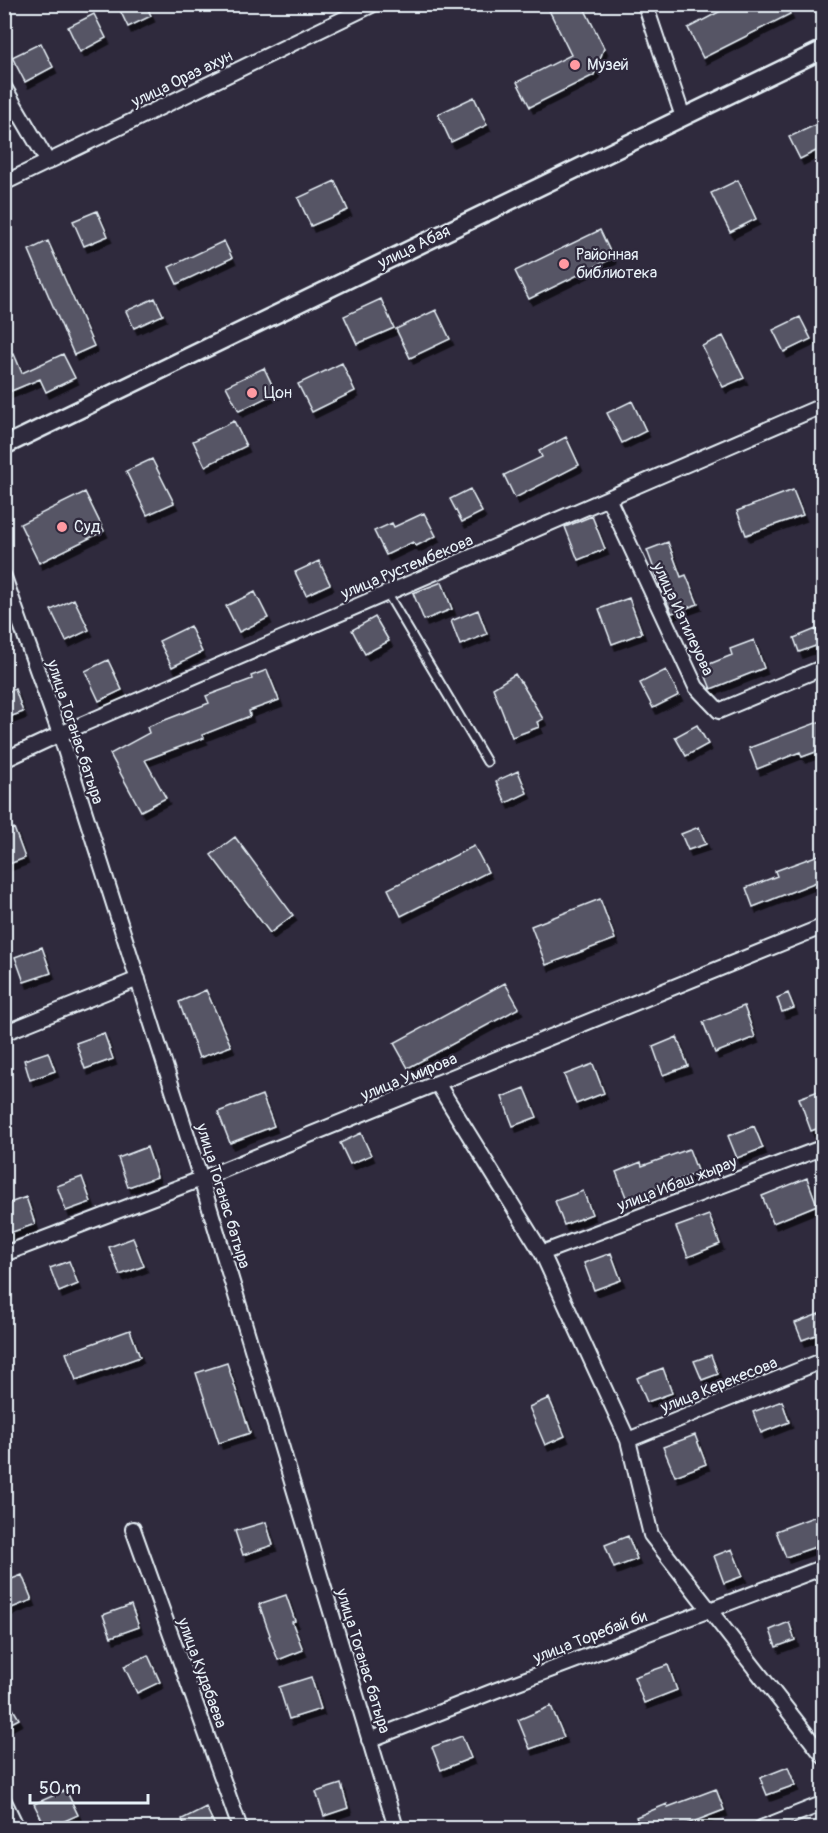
<svg xmlns="http://www.w3.org/2000/svg" width="828" height="1833" viewBox="0 0 828 1833" font-family="Pangolin,sans-serif">
	<defs>
		<filter id="shadow"><feDropShadow dx="3.5" dy="6" stdDeviation="0" flood-color="#0009"/></filter>
	</defs>
	<rect width="100%" height="100%" fill="#2f2a3d"/>
	<filter id="ink" filterUnits="userSpaceOnUse"><feTurbulence type="fractalNoise" baseFrequency=".0167" numOctaves="2"/><feDisplacementMap in="SourceGraphic" scale="12" xChannelSelector="R" yChannelSelector="G"/><feConvolveMatrix kernelMatrix="1 2 1 2 8 2 1 2 1" color-interpolation-filters="sRGB"/></filter>
	<g filter="url(#ink)">
		<path fill="#575565" stroke="#e8f1f8" stroke-width="1.5" filter="url(#shadow)" d="M117,4H146L151,16L128,27Z
			M546,4H582L604,48L594,75L530,107L517,82L571,55Z
			M734,4H785L790,14L703,58L688,28Z
			M94,14L106,38L80,52L68,27Z
			M41,43L53,67L25,82L12,57Z
			M474,97L487,125L451,142L438,114Z
			M824,121V147L800,159L789,137Z
			M738,180L756,219L730,232L711,193Z
			M335,181L348,210L311,226L298,198Z
			M97,211L108,236L84,246L73,221Z
			M600,230L613,258L529,299L515,271Z
			M48,241L94,346L74,355L29,250Z
			M224,241L232,258L177,284L169,267Z
			M155,298L163,315L134,328L126,311Z
			M381,299L394,328L357,344L344,316Z
			M436,310L450,339L410,358L396,329Z
			M800,317L811,339L784,352L773,330Z
			M723,336L744,378L723,387L702,346Z
			M14,354L22,373L63,354L75,378L46,392L40,379L4,394V358Z
			M342,363L355,391L312,412L298,384Z
			M264,368L276,393L239,411L226,386Z
			M632,401L646,431L622,443L607,413Z
			M234,421L246,446L205,466L193,441Z
			M566,437L579,465L515,498L504,475L542,457L539,451Z
			M152,459L174,503L147,515L126,471Z
			M470,489L482,512L462,522L450,499Z
			M793,490L803,515L746,535L737,511Z
			M85,492L104,531L39,563L20,524Z
			M424,513L436,536L416,546L413,542L386,555L374,531L392,523L394,527Z
			M592,516L605,549L578,560L565,527Z
			M668,542L681,577L686,575L698,604L672,613L659,585H660L647,550Z
			M319,561L330,584L306,595L295,572Z
			M442,582L452,609L424,620L413,593Z
			M255,592L268,618L239,632L226,606Z
			M629,598L642,633L612,644L599,609Z
			M74,599L89,630L66,641L51,610Z
			M478,610L487,634L460,645L451,621Z
			M375,617L389,641L365,654L352,630Z
			M190,626L202,652L172,667L159,641Z
			M816,629L821,644L799,652L794,638Z
			M754,640L764,668L711,689L702,667L732,655L730,649Z
			M108,660L122,690L99,701L85,671Z
			M267,670L279,700L249,711L250,716L202,735L204,738L145,760L166,798L141,811L110,754L149,733L147,727L209,703L206,696L252,679L251,676Z
			M666,670L679,695L653,708L640,683Z
			M515,674L520,682H521L543,719L537,722L539,727L512,737L493,688Z
			M15,689L23,712L4,719V693Z
			M824,720V749L802,757L800,752L757,769L749,748Z
			M697,725L708,744L686,756L675,737Z
			M518,771L527,793L506,803L496,781Z
			M699,827L706,844L688,850L681,834Z
			M14,828L25,858L4,866V832Z
			M235,837L293,915L270,933L211,855Z
			M474,846L488,872L401,916L388,889Z
			M824,853V879L753,907L746,888L777,876L775,871Z
			M600,899L615,939L546,965L531,926Z
			M42,947L51,973L24,982L15,957Z
			M505,983L519,1008L408,1068L394,1043Z
			M206,990L231,1046L199,1058L179,1002Z
			M788,993L794,1008L782,1012L777,998Z
			M744,1006L755,1037L715,1053L703,1022Z
			M104,1033L113,1059L85,1069L76,1043Z
			M677,1037L688,1066L663,1075L653,1047Z
			M48,1052L55,1071L30,1080L24,1060Z
			M593,1064L604,1093L576,1104L564,1075Z
			M525,1088L537,1117L513,1126L502,1097Z
			M824,1089V1126L811,1131L799,1098Z
			M262,1095L274,1126L230,1143L218,1112Z
			M754,1126L763,1148L737,1158L728,1136Z
			M361,1133L371,1155L350,1164L340,1143Z
			M147,1147L157,1177L128,1187L118,1158Z
			M689,1149L698,1173L652,1190L653,1193L628,1202L616,1172L641,1162L642,1166Z
			M82,1177L91,1202L66,1211L57,1186Z
			M807,1178L817,1205L773,1223L762,1196Z
			M583,1191L592,1214L564,1225L555,1201Z
			M26,1197L35,1224L4,1235V1205Z
			M709,1215L720,1244L688,1257L676,1227Z
			M133,1238L144,1266L120,1275L109,1247Z
			M611,1253L621,1280L594,1290L584,1263Z
			M69,1261L78,1284L59,1292L50,1268Z
			M824,1312V1332L802,1340L795,1323Z
			M130,1330L140,1357L76,1380L66,1353Z
			M711,1355L718,1374L702,1380L694,1361Z
			M227,1363L250,1433L219,1443L196,1373Z
			M663,1368L672,1393L647,1402L637,1378Z
			M549,1398L565,1436L545,1445L529,1407Z
			M782,1401L789,1422L761,1433L753,1412Z
			M695,1435L706,1464L675,1476L663,1447Z
			M824,1513V1544L786,1557L776,1531Z
			M266,1522L273,1545L243,1555L235,1531Z
			M628,1536L637,1559L614,1568L605,1545Z
			M732,1549L743,1576L724,1583L714,1556Z
			M22,1575L32,1600L4,1611V1582Z
			M286,1595L295,1621L292,1622L303,1650L278,1660L269,1636L270,1635L259,1604Z
			M131,1605L139,1627L111,1637L103,1615Z
			M789,1622L795,1640L776,1647L770,1630Z
			M148,1655L160,1682L137,1693L124,1666Z
			M668,1665L677,1690L644,1703L634,1677Z
			M311,1677L321,1709L289,1719L279,1687Z
			M4,1694L19,1719L4,1727Z
			M551,1706L564,1737L530,1749L518,1720Z
			M462,1736L471,1758L441,1770L432,1747Z
			M788,1767L795,1785L767,1795L760,1778Z
			M341,1784L348,1808L324,1816L316,1792Z
			M716,1789L724,1810L677,1828H640L636,1817L667,1804L668,1807Z
			M66,1790L78,1815L49,1828H46L34,1804Z
			M206,1807L216,1828H186L182,1819Z"/>
		<g fill="none" stroke-linecap="round" stroke-linejoin="round">
			<defs>
				<path id="service" d="M387,593L487,762"/>
				<path id="minor" d="M645,4L683,117
					M4,87L48,162
					M4,183L374,4
					M608,498L696,687L719,711L824,667
					M4,577L60,734L201,1179L396,1828
					M4,760L60,734L824,405
					M4,1033L138,979
					M437,1083L542,1253L628,1440L651,1535L824,1757
					M542,1253L824,1147
					M4,1254L201,1179L824,926
					M628,1440L824,1360
					M133,1529L240,1828
					M369,1740L494,1691L824,1567
					M4,1801L17,1828
					M761,1828L824,1803"/>
				<path id="tertiary" d="M4,446L824,49"/>
			</defs>
			<use href="#service" stroke="#e8f1f8" stroke-width="11"/>
			<use href="#minor" stroke="#e8f1f8" stroke-width="18"/>
			<use href="#tertiary" stroke="#e8f1f8" stroke-width="21"/>
			<use href="#service" stroke="#2f2a3d" stroke-width="7"/>
			<use href="#minor" stroke="#2f2a3d" stroke-width="14"/>
			<use href="#tertiary" stroke="#2f2a3d" stroke-width="16"/>
		</g>
	</g>
	<g fill="#ff9aa2" stroke="#2f2a3d" stroke-width="2">
		<circle cx="575" cy="65" r="6"/>
		<circle cx="564" cy="264" r="6"/>
		<circle cx="252" cy="393" r="6"/>
		<circle cx="62" cy="527" r="6"/>
	</g>
	<g text-anchor="middle" dominant-baseline="central" stroke-width="4.5" stroke-linejoin="round" paint-order="stroke">
		<g font-size="16" fill="#e8f1f8" stroke="#2f2a3d" text-anchor="start">
			<text x="587" y="65">Музей</text>
			<text x="576" y="255">Районная<tspan x="576" dy="18">библиотека</tspan></text>
			<text x="264" y="393">Цон</text>
			<text x="74" y="527">Суд</text>
		</g>
		<g font-size="16" fill="#e8f1f8" stroke="#2f2a3d">
			<text transform="translate(182 79) rotate(-26)">улица Ораз ахун</text>
			<text transform="translate(414 247) rotate(-26)">улица Абая</text>
			<text transform="translate(407 567) rotate(-23)">улица Рустембекова</text>
			<text transform="translate(683 619) rotate(65)">улица Изтилеуова</text>
			<text transform="translate(75 732) rotate(72)">улица Тоганас батыра</text>
			<text transform="translate(409 1077) rotate(-22)">улица Умирова</text>
			<text transform="translate(677 1184) rotate(-21)">улица Ибаш жырау</text>
			<text transform="translate(223 1196) rotate(73)">улица Тоганас батыра</text>
			<text transform="translate(719 1385) rotate(-22)">улица Керекесова</text>
			<text transform="translate(590 1637) rotate(-21)">улица Торебай би</text>
			<text transform="translate(363 1661) rotate(73)">улица Тоганас батыра</text>
			<text transform="translate(202 1673) rotate(70)">улица Кудабаева</text>
		</g>
	</g>
	<rect width="828" height="1833" fill="none" stroke="#2f2a3d" stroke-width="24"/>
	<rect x="12" y="12" width="804" height="1809" fill="none" stroke="#e8f1f8" stroke-width="2" filter="url(#ink)"/>
	<path d="M30 1794v9h118v-9" fill="none" stroke="#e8f1f8" stroke-width="3"/>
	<text x="39" y="1794" font-size="18" fill="#e8f1f8" stroke="#2f2a3d" stroke-width="4.5" paint-order="stroke">50 m</text>
</svg>
